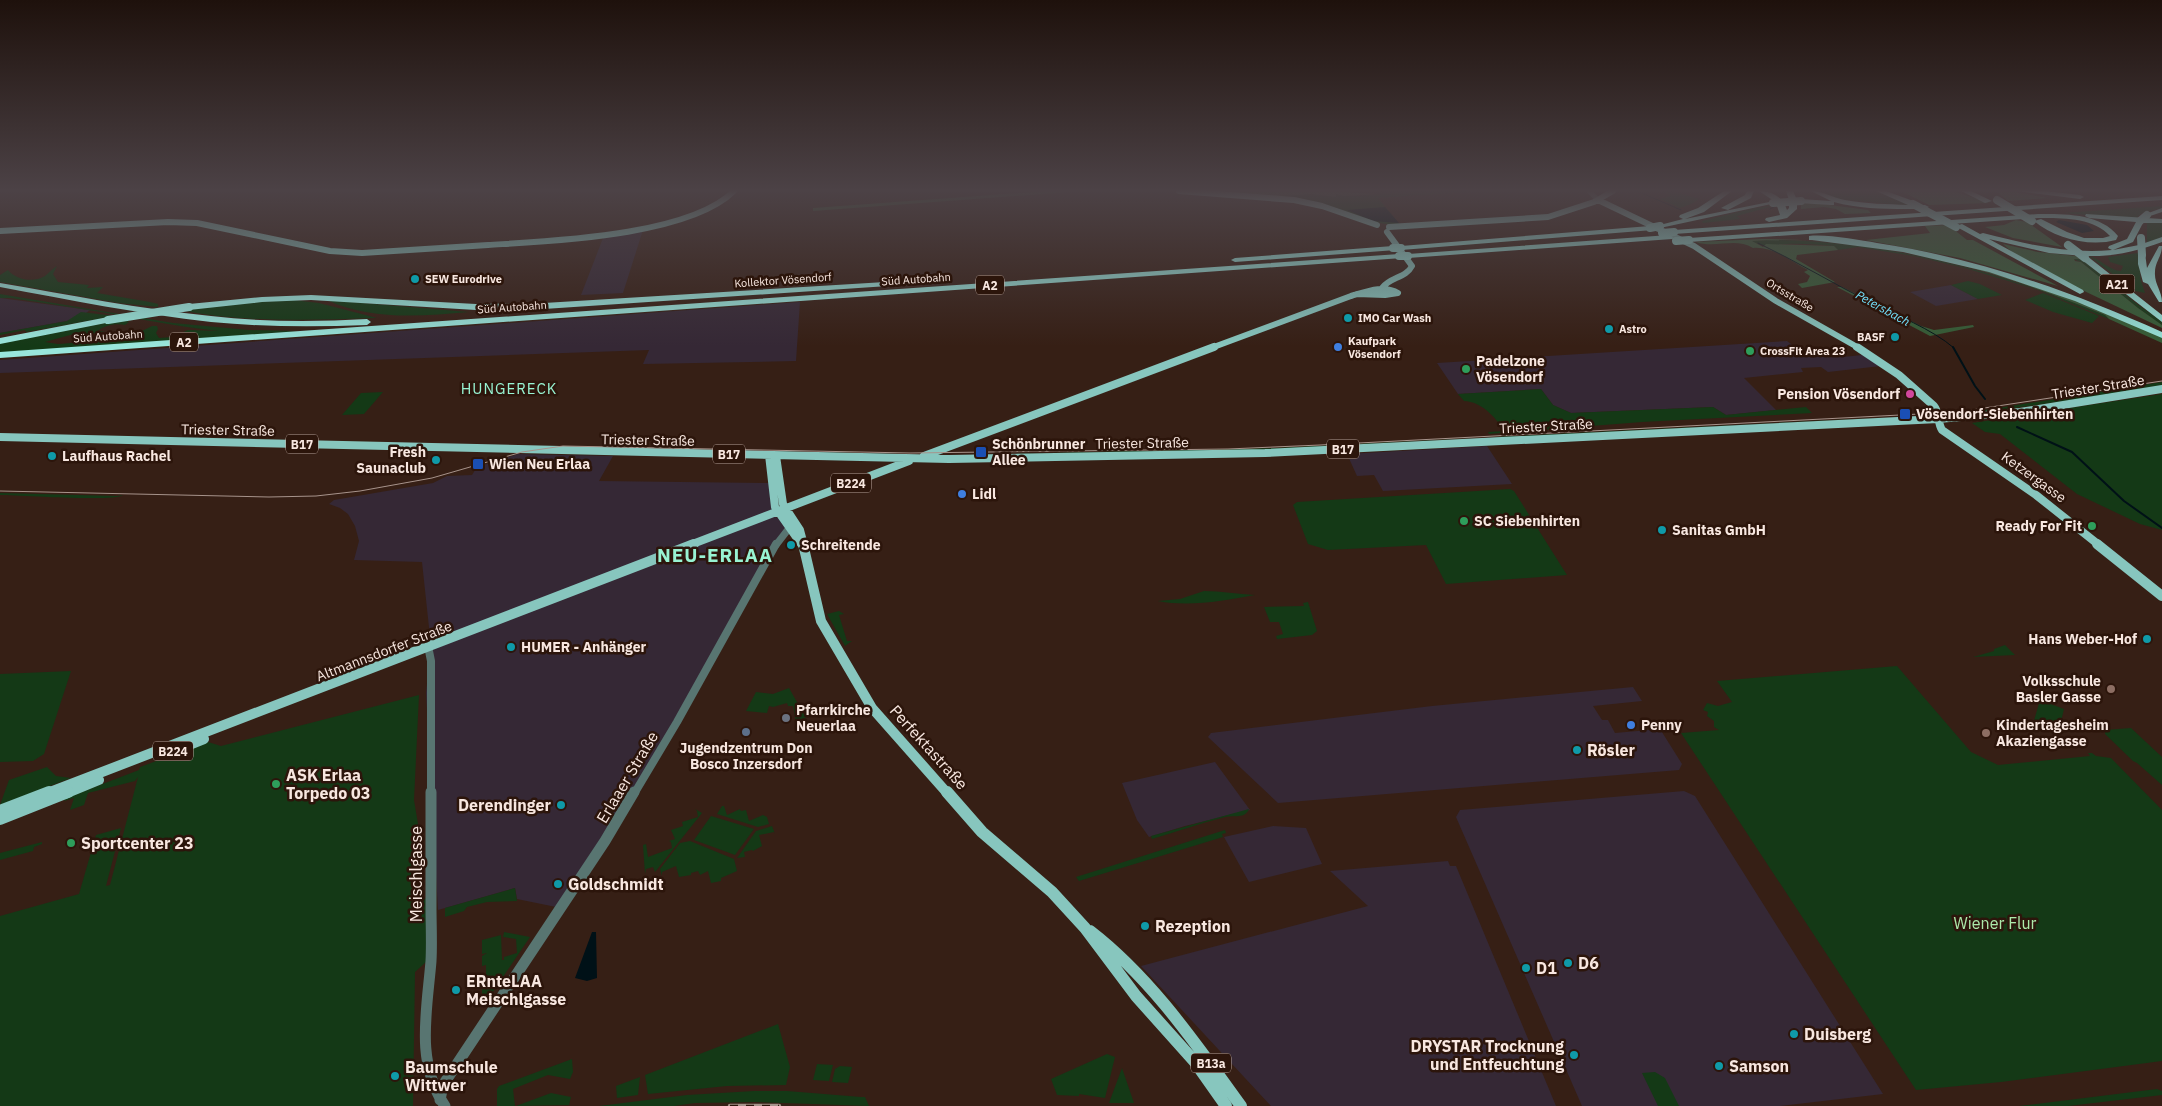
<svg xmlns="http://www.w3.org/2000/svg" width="2162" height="1106" viewBox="0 0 2162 1106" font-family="'IBM Plex Sans',sans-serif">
	<rect width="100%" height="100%" fill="#361f15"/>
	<path fill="#352835" d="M643,230L623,293L581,295L603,238Z
		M1951,285L1978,299L1936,306L1910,292Z
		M0,298L90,310L81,317L67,321L0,333Z
		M800,302L796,361L643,364L649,350L0,373V360Z
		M1787,341L1806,355L1835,352L1843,357L1862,355L1881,366L1828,372L1821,367L1801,368L1803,372L1744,378L1776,410L1726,415L1713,407L1571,413L1553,405L1541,389L1458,394L1437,363Z
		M1487,446L1512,484L1383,491L1374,475L1357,476L1347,454Z
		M518,454L613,456L599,481L772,483V516L784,520L790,527L669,736L561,908L517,899L515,888L438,910L426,693L431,646L422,562L354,560L359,541L355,526L348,514L340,508L329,504L334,500L433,483L447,476L472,475L477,467Z
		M1633,687L1642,701L1593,706L1602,720H1608L1615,733L1660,729L1682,764L1679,770L1278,803L1208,737L1211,733L1432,706Z
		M1215,762L1250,810L1185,826L1149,837L1137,820L1122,783Z
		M1684,791L1695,796L1883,1094L1780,1106H1582L1456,817L1460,810Z
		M1273,826L1306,828L1322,864L1249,882L1224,837Z
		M1448,861L1450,866H1456L1556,1106H1271L1141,966L1368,906L1330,871Z"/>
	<path fill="#143916" d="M1380,191H1478L1378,198L1399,224C1375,227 1353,212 1329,207C1302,200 1273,198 1246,193L1257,195L1258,193C1273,194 1322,191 1332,197L1335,194C1350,197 1365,195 1380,194Z
		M1662,191H1674L1699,199L1691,204L1680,208L1660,199L1670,196V195Z
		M1817,191H1876L1912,206L1838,199Z
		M1770,206V207L1737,216L1740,219L1703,223L1702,221L1754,208Z
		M2162,206V208L2142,213L2135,219L2063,213Z
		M2147,223H2162V237L2147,243Z
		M1770,240C1889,241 1995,270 2105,315L2109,319L2038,290L1965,268L1914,256L1858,247L1838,250L1834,246C1818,245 1802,243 1786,244C1770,245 1766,248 1751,241Z
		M2138,253L2141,281L2145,293L2135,291L2089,256C2101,259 2110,271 2121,271L2123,266L2110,262L2108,257Z
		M2073,259H2081L2136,303L2162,322V325L2138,308L2081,262Z
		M57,266L53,274L58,282L89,285L87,288L103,287L97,293L150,302L158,304V307L119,303L0,282V275L8,270C16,280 33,283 45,276C49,273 52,269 57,266Z
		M1968,281L1980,284L2002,295L1978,299L1951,285Z
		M2043,293L2099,316L2092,323L2053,312L2025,300Z
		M0,294L173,323L249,330L297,331C236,338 172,325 112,314C77,308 45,303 11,298H0Z
		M293,300L319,303L377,318C311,320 244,323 179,310L242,303Z
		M327,300L469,312C422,316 372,321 327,300Z
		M81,312L115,316L26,332L25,330L0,335V333L67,321Z
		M125,319L129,322L125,325C117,323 104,325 98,331H105L87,335L81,332L45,342L58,344L126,339L152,326H157L158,329L156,333L159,338L172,337L188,330L288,333L0,353V343Z
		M2162,382V385L2079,399L1991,411L1951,414L1992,409Z
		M1541,389L1553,405L1571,413L1713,407L1726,415L1806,407L1812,413L1642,422L1489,434L1488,432L1505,431C1494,416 1482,402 1464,401L1458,394Z
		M383,392L364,414L342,415L361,393Z
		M2162,394V530L2140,524L2077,494L2000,434L1985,432L1972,423Z
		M1895,417L1496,438L1495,437Z
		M1488,437L1261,450L1010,454L1275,448Z
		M1510,489L1514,491L1567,575L1446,584L1426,545L1328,550L1308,544L1293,505L1297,502Z
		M0,493L117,496L123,495C115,502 18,495 0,495Z
		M1204,591C1221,591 1238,594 1255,595C1224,601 1188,607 1158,601L1180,599Z
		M1308,602L1317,631L1312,635L1277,639L1276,636L1283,634L1279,622H1270L1264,607L1304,606L1303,603Z
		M839,611L844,614L839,615L847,641H852L845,646L827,614Z
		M2005,645L2015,655L1973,657L1994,651V649Z
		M1897,666L1971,752L1998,765L2090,756L2088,753H2092L2096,756L2111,758L2162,810V1061L2001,1082L1916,1090L1681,733L1719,730L1714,727V721L1707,716L1708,712L1703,710L1707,703L1718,706L1732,702L1717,681Z
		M71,671L44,754L33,761L0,762V674Z
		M789,688L806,718L801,719L802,722L796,723L793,706H788L787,703L773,707L769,706L767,713L746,711L756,692L773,694Z
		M419,695L414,800L420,836L418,901L427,898L426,962L415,972L413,1106H0V916L79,894L96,835L121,828L106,886L110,885L138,777L135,781L88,793L84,805L70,810L74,798L64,801L66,798L139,770L140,767L208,742L221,746Z
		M2040,700L2064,709L2058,734L2033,724Z
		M2131,728L2162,757V785L2137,763L2133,761L2105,734V730Z
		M47,767L56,776L71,778L0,805L9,780Z
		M722,806H724L727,815L740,809L741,811L746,810L749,821L763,815L767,817L769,824L758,827L717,814Z
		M695,809L702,813L655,872L653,867L646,869L645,874L643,845L646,844L648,857L672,848L671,842L669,841L675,839L671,830L683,826L682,822L698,817L697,811Z
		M1249,809C1245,819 1234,815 1225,817C1201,823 1176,832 1152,839L1151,836Z
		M711,816L754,829L735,855L694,840Z
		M772,826L775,834L774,832L759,835L762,846L753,851L752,850L744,852L745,857L737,858L756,831Z
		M1225,830L1226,833L1222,834L1223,837L1079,881L1076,877Z
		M690,841L734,859L737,871L721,878V881L711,883L708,871L700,875L698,871L691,873V875L679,877L676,866L662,872V876L660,869L680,843Z
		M42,842V844L34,847L33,851L0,860V853Z
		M515,888L517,901L487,902L467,907L464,911L445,917V908Z
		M504,932L530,937L484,1005L482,1004V977L486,976V965L482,966V956L487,953L482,954V940L501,935L502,960H504V957L517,953L516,939L503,937Z
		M778,1024L790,1067L786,1085L727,1086L648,1094L645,1075Z
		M1107,1054L1115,1057L1105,1098L1079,1094V1096L1057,1095L1051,1079Z
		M572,1059L573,1072L570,1079L548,1075L513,1089L515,1106H497V1089L499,1086Z
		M817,1064L833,1065L829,1081L813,1080Z
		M840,1066L852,1067L848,1083L832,1082L835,1069Z
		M1122,1068L1134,1103H1109Z
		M1655,1072L1665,1078L1679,1106H1658L1642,1073Z
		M640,1077L638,1095L617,1098L616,1086Z
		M2157,1089L2162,1091V1095L2068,1106H2019Z
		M754,1091H787L861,1097H865L869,1106L755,1102L695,1103L674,1106H599L687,1095Z
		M551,1093L571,1097L569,1105L516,1106Z"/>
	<path fill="#355d36" d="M1047,191H1082L813,211V208Z
		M1200,191L1346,192L1377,194L1344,196L1336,194V197L1312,194L1278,196Z
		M1901,191H1953L1990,203L1929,205Z
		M1996,191H2009L2048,198L2008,201Z
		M1801,203L1822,204L1868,210L1871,213L1845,214L1836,209L1824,207L1801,209Z
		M2016,220L2027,222L2062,247L2013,238L1985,227L2004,225Z
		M1948,225L1967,240H1973L2058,286L1960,258L1866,240L1930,233L1925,226Z
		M1762,239C1864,239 1968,259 2064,295C2097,307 2129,323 2162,337V343L2109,319L2105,315C1993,269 1873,233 1752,241L1763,247L1766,244L1834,246L1838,250L1797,255L1796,259L1835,282L1802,288L1798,284L1807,282L1810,276L1804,272L1808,270C1791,261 1772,246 1753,248C1735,237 1715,249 1696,242Z
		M2003,244L2038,252L2076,256L2080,259H2074L2075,261L2081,262L2138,308L2162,325V328L2080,289L2012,252Z
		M1837,287H1842L1921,326L1934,330L1973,325L1974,327L1930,336Z"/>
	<path fill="#001117" d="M1385,207L1399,223L1373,221L1347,210Z
		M2059,220L2087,225L2094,231L2082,233L2056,222Z
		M592,932H596L597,978L587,981L575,978Z"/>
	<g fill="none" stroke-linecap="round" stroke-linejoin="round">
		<path stroke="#001117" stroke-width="1" d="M1637,191L1681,210
			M1770,209L1774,207
			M1758,243C1796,261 1832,283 1870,302C1896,315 1932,329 1954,348"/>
		<path stroke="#001117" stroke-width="2" d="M1953,347L1975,386L1985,399
			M2017,427L2072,452L2124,501L2162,528"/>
		<path stroke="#587571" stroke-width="5" d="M1589,191L1598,200"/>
		<path stroke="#587571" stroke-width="7" d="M776,545L790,527"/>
		<path stroke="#587571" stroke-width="8" d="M428,646L431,661V794
			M634,794L677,722L776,544"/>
		<path stroke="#587571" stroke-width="11" d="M431,792C431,831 431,869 431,907C431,925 432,943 431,961C427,1011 415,1062 445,1106
			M440,1100L443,1085L605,841L634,792"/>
		<path stroke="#87c6be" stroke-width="6" d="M1179,191L1294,200L1322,206L1377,225
			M1598,200L1694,246L1776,301L1859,348
			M1389,227L1548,217L1594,202L1613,191
			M0,231L168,222L197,223L330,251L362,253C404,250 446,248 488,245C551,241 689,236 734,191
			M1382,288C1390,277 1406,278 1412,266L1387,232
			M1211,348L1351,296C1365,292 1384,284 1398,293L1385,295L1357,294"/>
		<path stroke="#87c6be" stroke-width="8" d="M1857,347L1899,375L1934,406C1940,413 1937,422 1942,430L2036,495L2099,545
			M0,437L949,459L1265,453L1938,419L2020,412L2162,389
			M769,455L775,507L801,544
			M776,456L783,504L800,530L804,545
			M924,456L1214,347
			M690,545L909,461"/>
		<path stroke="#87c6be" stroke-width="10" d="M803,544L821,621L872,708L948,794
			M2097,544L2162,596
			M174,751L204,739
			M45,794L694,544
			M65,794L99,780"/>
		<path stroke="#87c6be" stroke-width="12" d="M947,792L982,832L1052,892L1085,928L1136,996L1195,1062L1226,1106
			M0,811L49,792
			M0,819L68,792
			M1090,931C1151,978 1196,1044 1241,1106"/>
		<path fill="#99e6dc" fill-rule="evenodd" d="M1724,191H1732L1704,212L1685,219L1774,201L1759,191C1772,191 1783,197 1787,210L1789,208V200L1786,191H1793L1797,200V209L1787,218L1769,222L1765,220L1766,218L1780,215L1776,203L1660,228L1656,226L1683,219L1679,217L1680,215L1698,208Z
			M1747,191H1754L1751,198L1728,210L1721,208L1745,195Z
			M1811,191C1823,191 1833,198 1845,200C1866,204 1887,204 1908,205L1876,191H1886L1916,202V205H1925L1929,207L1925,209C1895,209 1863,210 1834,202V205H1831L1798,203L1797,201L1801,199L1831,201Z
			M1961,191H1971L1992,201L1985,203Z
			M2017,191H2045L2080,195L2084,197L2080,199Z
			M2162,196V200L1674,234L1670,232L1674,230Z
			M2162,208V212L2147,217L2143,215Z
			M2038,214C2064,214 2100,213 2118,236L2116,240C2090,247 2055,239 2034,221L2041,219L2067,232L2084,238H2103L2110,236C2093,217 2061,218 2038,218L1689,242L1685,240L1689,238Z
			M2086,214L2162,219V223H2143L2133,242L2113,250L2139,245L2162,237V242C2138,251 2113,257 2087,256L2162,315V322L2082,260L2081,258L2084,256L2049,253L1989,239L2083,290L2084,292L2080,294L1955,226L1962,224L1980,234L1983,233C2026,244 2067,254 2112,250L2108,248L2109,246L2127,239L2136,222L2089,218L2085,216Z
			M1650,226L1654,228L1653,230L1401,250L1397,248L1401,246Z
			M1669,235L1673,237L1672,239L1408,258L1404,256L1408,254Z
			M1809,236C1827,234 1859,240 1877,243C1977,258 2070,291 2162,332V338L2075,301L1989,272L1903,252L1812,240H1809Z
			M1393,246H1396V250L1235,262L1231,260L1235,258Z
			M2159,246H2162C2162,256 2155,262 2155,272C2154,284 2162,291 2162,302H2159L2148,284L2143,282L2138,264V255L2145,253L2147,268Z
			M1399,254H1402V258L0,358V352Z
			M885,282H888V286L544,309L476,310L311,300L262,302L189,310L185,307L189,304L262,297L311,295L476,304L544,303Z
			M0,283C70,295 140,309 211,316C263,322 315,322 367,319L371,322L367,325C315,327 263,327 211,322C140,314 70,300 0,287Z
			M108,317L112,320L111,322L0,344V338Z"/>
		<path stroke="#a7938b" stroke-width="1" d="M0,491L269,497L316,496L360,491L432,478L522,452L563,446L910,453L1228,449L1320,445L1958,412L2162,381"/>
		<defs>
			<path id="rail" d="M730,1106H779"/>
		</defs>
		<use href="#rail" stroke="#a7938b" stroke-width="4.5"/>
		<use href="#rail" stroke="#2c150b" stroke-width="2.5" stroke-dasharray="8" stroke-linecap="butt"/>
		<path stroke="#99e6dc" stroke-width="8" d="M1997,200L2032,221
			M1773,203L1801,201
			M1913,204L1956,227
			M2140,221L2147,215
			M1650,228L1660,226
			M1662,233L1674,232
			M2141,238L2142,255
			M1676,241L1689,240
			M2068,245L2085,258
			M1393,248H1401
			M1399,256H1408
			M108,320L189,307"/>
	</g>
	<linearGradient id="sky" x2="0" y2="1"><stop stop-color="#1e110c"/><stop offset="0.55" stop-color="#4c4246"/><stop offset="1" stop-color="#4c4246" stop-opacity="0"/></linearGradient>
	<rect width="2162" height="346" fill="url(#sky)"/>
	<g fill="#0f9aa8" stroke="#2c150b" stroke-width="2">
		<circle cx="415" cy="279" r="5"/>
		<circle cx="1348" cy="318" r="5"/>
		<circle cx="1609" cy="329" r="5"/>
		<circle cx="1895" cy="337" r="5"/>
		<circle cx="52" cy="456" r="5"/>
		<circle cx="436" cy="460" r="5"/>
		<circle cx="1662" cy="530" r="5"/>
		<circle cx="791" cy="545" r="5"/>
		<circle cx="2147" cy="639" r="5"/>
		<circle cx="511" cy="647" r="5"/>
		<circle cx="1577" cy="750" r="5"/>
		<circle cx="561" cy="805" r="5"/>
		<circle cx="558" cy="884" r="5"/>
		<circle cx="1145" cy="926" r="5"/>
		<circle cx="1568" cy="963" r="5"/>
		<circle cx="1526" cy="968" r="5"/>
		<circle cx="456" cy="990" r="5"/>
		<circle cx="1794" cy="1034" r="5"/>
		<circle cx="1574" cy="1055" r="5"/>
		<circle cx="1719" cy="1066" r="5"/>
		<circle cx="395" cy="1076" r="5"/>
	</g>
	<g fill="#3f7fe0" stroke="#2c150b" stroke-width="2">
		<circle cx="1338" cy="347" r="5"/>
		<circle cx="962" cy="494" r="5"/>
		<circle cx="1631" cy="725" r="5"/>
	</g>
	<g fill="#2e9e5b" stroke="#2c150b" stroke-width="2">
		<circle cx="1750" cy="351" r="5"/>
		<circle cx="1466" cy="369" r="5"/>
		<circle cx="1464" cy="521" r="5"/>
		<circle cx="2092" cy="526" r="5"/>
		<circle cx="276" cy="784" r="5"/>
		<circle cx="71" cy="843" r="5"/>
	</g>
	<circle fill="#d1479c" stroke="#2c150b" stroke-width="2" cx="1910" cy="394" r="5"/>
	<g fill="#1a4fb4" stroke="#2c150b" stroke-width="2">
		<rect x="1899" y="408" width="12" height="12" rx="2.5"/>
		<rect x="975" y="446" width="12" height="12" rx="2.5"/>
		<rect x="472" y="458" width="12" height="12" rx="2.5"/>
	</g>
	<g fill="#8d6e63" stroke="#2c150b" stroke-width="2">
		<circle cx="2111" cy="689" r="5"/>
		<circle cx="1986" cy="733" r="5"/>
	</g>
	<circle fill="#6b7280" stroke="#2c150b" stroke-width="2" cx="786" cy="718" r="5"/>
	<circle fill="#5c6f8a" stroke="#2c150b" stroke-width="2" cx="746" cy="732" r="5"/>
	<g text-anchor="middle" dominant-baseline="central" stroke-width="5" stroke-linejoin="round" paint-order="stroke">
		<g font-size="11" font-weight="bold" fill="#f8e7e0" stroke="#2c150b" text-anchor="start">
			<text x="425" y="279">SEW Eurodrive</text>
			<text x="1358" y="318">IMO Car Wash</text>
			<text x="1619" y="329">Astro</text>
			<text x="1885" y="337" text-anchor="end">BASF</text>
			<text x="1348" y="341">Kaufpark<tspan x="1348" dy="13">Vösendorf</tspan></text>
			<text x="1760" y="351">CrossFit Area 23</text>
		</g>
		<g font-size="11" fill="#f8e7e0" stroke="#2c150b">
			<text transform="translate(916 279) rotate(-4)">Süd Autobahn</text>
			<text transform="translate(783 280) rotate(-4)">Kollektor Vösendorf</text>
			<text transform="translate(1790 295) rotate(31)">Ortsstraße</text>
			<text transform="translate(512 307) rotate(-4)">Süd Autobahn</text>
			<text transform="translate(108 336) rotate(-4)">Süd Autobahn</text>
		</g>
		<g fill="#2c150b" stroke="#bba8a0" stroke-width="1">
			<rect x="2099.5" y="274.5" width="35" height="19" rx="4"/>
			<rect x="976" y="275.5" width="28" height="19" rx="4"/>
			<rect x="170" y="332.5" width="28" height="19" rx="4"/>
			<rect x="286" y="434.5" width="32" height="19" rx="4"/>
			<rect x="1327" y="439.5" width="32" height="19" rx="4"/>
			<rect x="713" y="444.5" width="32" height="19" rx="4"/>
			<rect x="831" y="473.5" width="40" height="19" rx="4"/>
			<rect x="153" y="741.5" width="40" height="19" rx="4"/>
			<rect x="1191" y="1053.5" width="40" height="19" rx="4"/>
		</g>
		<g font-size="12" font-weight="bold" fill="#f8e7e0">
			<text x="2117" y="284">A21</text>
			<text x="990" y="285">A2</text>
			<text x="184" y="342">A2</text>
			<text x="302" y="444">B17</text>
			<text x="1343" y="449">B17</text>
			<text x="729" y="454">B17</text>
			<text x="851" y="483">B224</text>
			<text x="173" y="751">B224</text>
			<text x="1211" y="1063">B13a</text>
		</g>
		<g font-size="12" font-style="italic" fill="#73e1fd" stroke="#2c150b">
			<text transform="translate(1883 308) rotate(29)">Petersbach</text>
		</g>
		<g font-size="14" font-weight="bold" fill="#f8e7e0" stroke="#2c150b" text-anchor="start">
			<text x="1476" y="361">Padelzone<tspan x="1476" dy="16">Vösendorf</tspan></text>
			<text x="1900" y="394" text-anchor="end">Pension Vösendorf</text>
			<text x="1916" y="414">Vösendorf-Siebenhirten</text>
			<text x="992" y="444">Schönbrunner<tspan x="992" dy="16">Allee</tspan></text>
			<text x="426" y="452" text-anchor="end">Fresh<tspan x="426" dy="16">Saunaclub</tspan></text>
			<text x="62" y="456">Laufhaus Rachel</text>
			<text x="489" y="464">Wien Neu Erlaa</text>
			<text x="972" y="494">Lidl</text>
			<text x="1474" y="521">SC Siebenhirten</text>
			<text x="2082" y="526" text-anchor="end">Ready For Fit</text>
			<text x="1672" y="530">Sanitas GmbH</text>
			<text x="801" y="545">Schreitende</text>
			<text x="2137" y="639" text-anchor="end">Hans Weber-Hof</text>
			<text x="521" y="647">HUMER - Anhänger</text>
			<text x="2101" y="681" text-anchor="end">Volksschule<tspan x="2101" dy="16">Basler Gasse</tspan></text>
			<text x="796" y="710">Pfarrkirche<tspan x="796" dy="16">Neuerlaa</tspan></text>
			<text x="1641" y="725">Penny</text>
			<text x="1996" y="725">Kindertagesheim<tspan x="1996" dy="16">Akaziengasse</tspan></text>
			<text x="746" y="748" text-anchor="middle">Jugendzentrum Don<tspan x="746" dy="16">Bosco Inzersdorf</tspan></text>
		</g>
		<g font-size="14" fill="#f8e7e0" stroke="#2c150b">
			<text transform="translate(2098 387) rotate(-9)">Triester Straße</text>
			<text transform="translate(1546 426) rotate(-3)">Triester Straße</text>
			<text transform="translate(228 430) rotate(1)">Triester Straße</text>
			<text transform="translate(648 440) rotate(1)">Triester Straße</text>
			<text transform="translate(1142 443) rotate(-1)">Triester Straße</text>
			<text transform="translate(2034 477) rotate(36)">Ketzergasse</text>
			<text transform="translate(384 651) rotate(-21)">Altmannsdorfer Straße</text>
		</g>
		<g font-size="15" letter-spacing="1" fill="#98f3d2" stroke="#2c150b">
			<text x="509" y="388">HUNGERECK</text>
		</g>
		<g font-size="16" fill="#f8e7e0" stroke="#2c150b">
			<text transform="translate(929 747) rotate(48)">Perfektastraße</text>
			<text transform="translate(627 777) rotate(-59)">Erlaaer Straße</text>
			<text transform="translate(416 874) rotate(-90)">Meischlgasse</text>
		</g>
		<g font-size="16" font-weight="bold" fill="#f8e7e0" stroke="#2c150b" text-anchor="start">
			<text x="1587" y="750">Rösler</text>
			<text x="286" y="775">ASK Erlaa<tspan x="286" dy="18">Torpedo 03</tspan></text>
			<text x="551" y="805" text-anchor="end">Derendinger</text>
			<text x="81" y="843">Sportcenter 23</text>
			<text x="568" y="884">Goldschmidt</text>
			<text x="1155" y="926">Rezeption</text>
			<text x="1578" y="963">D6</text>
			<text x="1536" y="968">D1</text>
			<text x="466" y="981">ERnteLAA<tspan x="466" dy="18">Meischlgasse</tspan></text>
			<text x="1804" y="1034">Duisberg</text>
			<text x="1564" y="1046" text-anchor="end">DRYSTAR Trocknung<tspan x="1564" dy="18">und Entfeuchtung</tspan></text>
			<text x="1729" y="1066">Samson</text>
			<text x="405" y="1067">Baumschule<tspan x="405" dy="18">Wittwer</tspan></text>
		</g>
		<g font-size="16" fill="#abeaaa" stroke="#2c150b">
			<text x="1995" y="923">Wiener Flur</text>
		</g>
		<g font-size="19" font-weight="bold" letter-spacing="1" fill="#98f3d2" stroke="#2c150b">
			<text x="715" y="555">NEU-ERLAA</text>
		</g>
	</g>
</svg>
